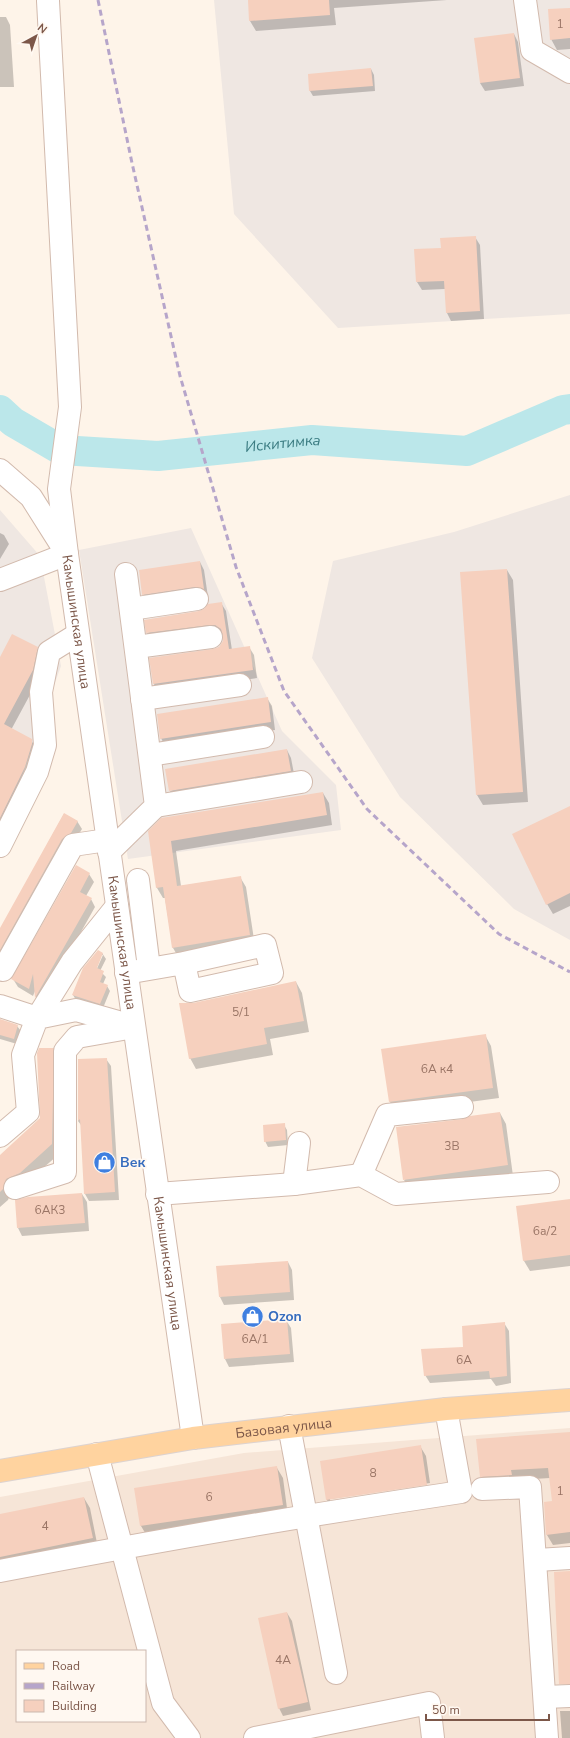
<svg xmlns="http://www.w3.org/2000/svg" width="570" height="1738" viewBox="0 0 570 1738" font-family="'Nunito Sans',sans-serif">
	<rect width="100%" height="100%" fill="#fef4e9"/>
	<path fill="#f6e5d7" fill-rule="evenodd" d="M570,1428V1738H0V1497L244,1453ZM17,1651H145V1721H17Z"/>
	<path fill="#efe7e2" d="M214,0H570V314L338,328L234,214Z
		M570,495V940L514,909L400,797L312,658L333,561L454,532Z
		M0,510L40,556L61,666L0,838Z
		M191,528L282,731L336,785L341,830L128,859L79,550Z"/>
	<path fill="#0003" fill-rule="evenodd" d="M249,0H447L334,8L336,25L256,31L250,21Z
		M570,9V49L557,50L551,39Z
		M0,17H6L10,25L14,87H0Z
		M514,34L518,42L524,86L485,91L480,83Z
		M371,69L374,75L375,91L313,96L310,91L309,75Z
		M475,237L480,245L484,319L451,321L447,313L445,289L422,290L417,282L442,249Z
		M0,533L4,535L9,544L0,559Z
		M200,562L204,570L208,597L200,594L148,602L143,594Z
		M507,570L513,580L528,802L483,805L477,795Z
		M221,603L226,611L232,650L249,647L254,655L257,678L158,692L154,684L151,659L213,650L220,647L224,642V636L221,633L152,641L147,633Z
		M37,648L43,658L38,680L11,730L31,740L37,750L0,837V660Z
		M267,698L272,706L275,730L165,746L161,738Z
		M287,750L291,758L295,779L174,799L170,791Z
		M323,793L329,803L332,825L176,851L181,886L240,877L246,887L255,946L179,958L173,948L165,898H163L157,888L149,832Z
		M570,808V906L553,914L547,904Z
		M64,814L77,821L82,829L0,965V930Z
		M89,874L94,882L86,896L91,899L95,907L40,1005L36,998L35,991L33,996L18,987L13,979Z
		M98,951L102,953L106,959L100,971L106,977L103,984L107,986L110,991L103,1008L76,1000L73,995L84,969ZM101,955H103L95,973L94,972Z
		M296,982L302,993L309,1032L270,1039L273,1055L196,1069L190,1058L193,1004Z
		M0,1020L17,1026L21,1031L17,1044L0,1039Z
		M485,1035L491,1046L499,1098L396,1112L390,1102L382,1050Z
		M53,1049L59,1059L58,1155L26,1183L12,1190L8,1200L0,1207V1156L41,1118Z
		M106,1059L111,1066L119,1200L89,1201L85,1194L81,1125L78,1121V1060Z
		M500,1113L506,1124L513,1176L410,1190L404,1180Z
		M284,1125L287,1130L288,1145L268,1147L265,1141Z
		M82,1194L87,1202L89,1231L22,1236L18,1228Z
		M570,1200V1266L530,1271L524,1261L517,1207Z
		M288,1262L292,1270L294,1300L224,1305L220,1297Z
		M286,1320L291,1328L294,1362L229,1367L225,1359Z
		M504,1323L509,1331L511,1383L496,1386L491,1379L430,1383L425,1375L464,1348Z
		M570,1433V1543L553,1545L547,1535L553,1502L550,1478L517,1480L487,1487L481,1477Z
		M420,1446L426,1456L430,1483L330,1499V1501L431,1485L432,1495L333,1510L327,1500L321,1462Z
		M277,1468L283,1478L288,1516L147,1536L141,1526L135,1489Z
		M84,1498L90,1508L98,1548L0,1568V1515Z
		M287,1613L292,1621L311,1710L283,1716L279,1708Z
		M560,1711H570V1738H562Z"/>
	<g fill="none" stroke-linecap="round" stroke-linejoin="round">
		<path stroke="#bbe7ea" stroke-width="30" id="s1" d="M0,410L13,422L61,450L158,456L312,440L467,451L563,410L570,409"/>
	</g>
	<path fill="#f6d0be" d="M248,0H329L330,15L249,21Z
		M570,8V38L550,40L548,9Z
		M514,33L520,78L480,83L474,38Z
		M371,68L373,86L309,91L308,74Z
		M476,236L480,311L446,313L444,281L416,282L414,249L441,248L440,238Z
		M200,561L204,589L195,587L142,595L139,570Z
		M507,569L523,792L476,795L460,572Z
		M222,602L229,649L250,646L253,670L153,684L149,658L213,649L219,647L223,641V636L221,629L215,625H210L146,633L144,620L199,611L204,609L208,604Z
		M12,634L38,647L33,670L4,724L32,739V744L25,767L0,818V657Z
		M268,697L271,722L160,739L157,714Z
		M287,749L291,771L169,791L165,769Z
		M323,792L327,815L171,841L177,886L241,876L250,935L172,948L163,887L156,888L148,831L161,818Z
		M570,806V893L546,905L512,834Z
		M64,813L78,821L71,833L62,839L0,950V928Z
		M76,865L90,873L80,892L92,898L35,998L33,974L29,989L11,979Z
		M98,950L103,953L97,968L104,971L100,982L108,985L100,1004L72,995L83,968Z
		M296,981L304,1021L264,1028L267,1044L189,1059L179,1003H193Z
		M0,1019L18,1025L14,1039L0,1035Z
		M486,1034L493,1088L389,1102L381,1049Z
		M39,1048H54L52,1144L20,1173L6,1179L3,1189L0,1192V1155L40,1118L37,1053Z
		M107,1058L115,1192L84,1194L80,1119L78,1121V1059Z
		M500,1112L508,1165L403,1180L396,1127L463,1119L470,1116Z
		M285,1123L286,1140L264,1142L263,1125Z
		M82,1193L85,1223L17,1228L15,1200L28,1197Z
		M570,1199V1255L523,1261L516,1206Z
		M288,1261L290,1292L219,1297L216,1266Z
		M287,1319L290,1354L224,1359L221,1324Z
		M505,1322L507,1376L490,1378L489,1371L424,1376L421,1349L463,1347L462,1326Z
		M570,1432V1532L546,1535L544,1502L552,1501L548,1468L511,1470L512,1475L480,1477L476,1439Z
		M421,1445L427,1485L326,1500L320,1461Z
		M277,1466L283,1505L140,1526L134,1488Z
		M84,1497L93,1538L0,1557V1514Z
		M570,1571V1684H559L554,1572Z
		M287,1612L308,1702L278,1709L258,1618Z"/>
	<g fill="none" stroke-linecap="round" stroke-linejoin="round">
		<defs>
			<g id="minor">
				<path d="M525,0L532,50L570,72"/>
				<path id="s2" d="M0,470L31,497L67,554L193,1438"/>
				<path d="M0,580L67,554L59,489L70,407L48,1"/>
				<path d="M131,609L197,599"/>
				<path d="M136,647L211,637"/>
				<path d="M142,699L240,685"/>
				<path d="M150,755L263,737"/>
				<path d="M156,806L301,782"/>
				<path d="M0,846L37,772L45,745L41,692L49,652L78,634"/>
				<path d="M109,852L156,806L126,574"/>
				<path d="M138,880L149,968"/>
				<path d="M3,970L73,845L107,840"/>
				<path d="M126,973L184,963L190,991L272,973L265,945L184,963"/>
				<path d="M0,1006L37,1018L72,962L117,906"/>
				<path d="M0,1136L28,1112L23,1055L37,1018L76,1010L129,1025"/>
				<path d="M361,1175L387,1115L462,1107"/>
				<path d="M294,1184L299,1143"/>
				<path d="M15,1188L65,1172V1051L77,1037L134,1027"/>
				<path d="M157,1194L294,1184L361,1175L396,1194L548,1182"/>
				<path d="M289,1426L336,1673"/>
				<path d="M97,1454L163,1703L189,1738"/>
				<path d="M482,1489L530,1487L547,1738"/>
				<path d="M537,1560L570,1558"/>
				<path d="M0,1571C153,1541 307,1515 461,1492L446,1409"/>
				<path d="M545,1697L570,1696"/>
				<path d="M255,1738L429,1703L433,1738"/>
			</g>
			<g id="major">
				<path id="s3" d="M0,1471L193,1438L446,1409L570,1400"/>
			</g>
		</defs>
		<use href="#minor" stroke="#d2baad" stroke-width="24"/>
		<use href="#major" stroke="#ddd3d0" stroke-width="24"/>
		<use href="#minor" stroke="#fff" stroke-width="22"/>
		<use href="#major" stroke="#ffd39f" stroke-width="22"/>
		<path stroke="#b6a5ca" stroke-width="3" stroke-dasharray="6 4" stroke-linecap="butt" d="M98,0L132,163L180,376L236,567L284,691L367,809L499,934L570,972"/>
	</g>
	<defs>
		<symbol id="shop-disc" viewBox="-11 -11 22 22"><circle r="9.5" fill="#3f7fe0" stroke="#fff8f1"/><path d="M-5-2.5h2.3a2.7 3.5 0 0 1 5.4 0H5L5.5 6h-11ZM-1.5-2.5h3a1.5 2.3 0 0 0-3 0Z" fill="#fff"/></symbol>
	</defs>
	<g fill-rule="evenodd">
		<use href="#shop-disc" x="92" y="1150" width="25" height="25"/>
		<use href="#shop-disc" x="240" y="1304" width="25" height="25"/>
	</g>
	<g text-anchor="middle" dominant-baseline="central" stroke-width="3.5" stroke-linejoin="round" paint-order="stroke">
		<g font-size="12" fill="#9a7566">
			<text x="560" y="24">1</text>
			<text x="241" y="1012">5/1</text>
			<text x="437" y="1069">6А к4</text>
			<text x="452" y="1146">3В</text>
			<text x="50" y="1210">6АК3</text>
			<text x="545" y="1231">6а/2</text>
			<text x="255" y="1339">6А/1</text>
			<text x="464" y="1360">6А</text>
			<text x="373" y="1473">8</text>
			<text x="560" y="1491">1</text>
			<text x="209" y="1497">6</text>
			<text x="45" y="1526">4</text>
			<text x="283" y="1660">4А</text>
		</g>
		<g font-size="14" fill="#7c5749" stroke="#fff8f1">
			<text stroke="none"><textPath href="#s2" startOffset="177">Камышинская улица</textPath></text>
			<text stroke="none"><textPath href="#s2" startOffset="501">Камышинская улица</textPath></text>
			<text stroke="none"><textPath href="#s2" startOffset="825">Камышинская улица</textPath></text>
			<text stroke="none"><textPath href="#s3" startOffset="287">Базовая улица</textPath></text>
		</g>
		<g font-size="14" font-weight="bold" fill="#366cbe" stroke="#fff8f1" text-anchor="start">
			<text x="120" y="1162">Век</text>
			<text x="268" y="1316">Ozon</text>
		</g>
		<g font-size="15" font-style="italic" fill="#3b7c82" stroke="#fff8f1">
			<text stroke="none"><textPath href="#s1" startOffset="296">Искитимка</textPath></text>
		</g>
	</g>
	<rect x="16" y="1650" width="130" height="72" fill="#fff8f1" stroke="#cbb8ae"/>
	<rect x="24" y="1663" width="20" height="6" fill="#ffd39f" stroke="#cbb8ae"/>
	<text x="52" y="1670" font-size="12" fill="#7c5749">Road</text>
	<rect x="24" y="1683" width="20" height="6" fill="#b6a5ca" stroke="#cbb8ae"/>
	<text x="52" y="1690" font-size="12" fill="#7c5749">Railway</text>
	<rect x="24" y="1700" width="20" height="12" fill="#f6d0be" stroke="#cbb8ae"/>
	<text x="52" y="1710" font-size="12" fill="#7c5749">Building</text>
	<g transform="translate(36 36) rotate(40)" stroke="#fff8f1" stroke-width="3" paint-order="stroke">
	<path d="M0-3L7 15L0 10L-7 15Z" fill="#7c5749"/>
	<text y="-6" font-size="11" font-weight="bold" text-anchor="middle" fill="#7c5749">N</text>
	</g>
	<path d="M426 1714v6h123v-6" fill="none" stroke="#7c5749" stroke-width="2"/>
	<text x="432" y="1714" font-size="12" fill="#7c5749" stroke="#fff8f1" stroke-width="3" paint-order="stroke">50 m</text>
</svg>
